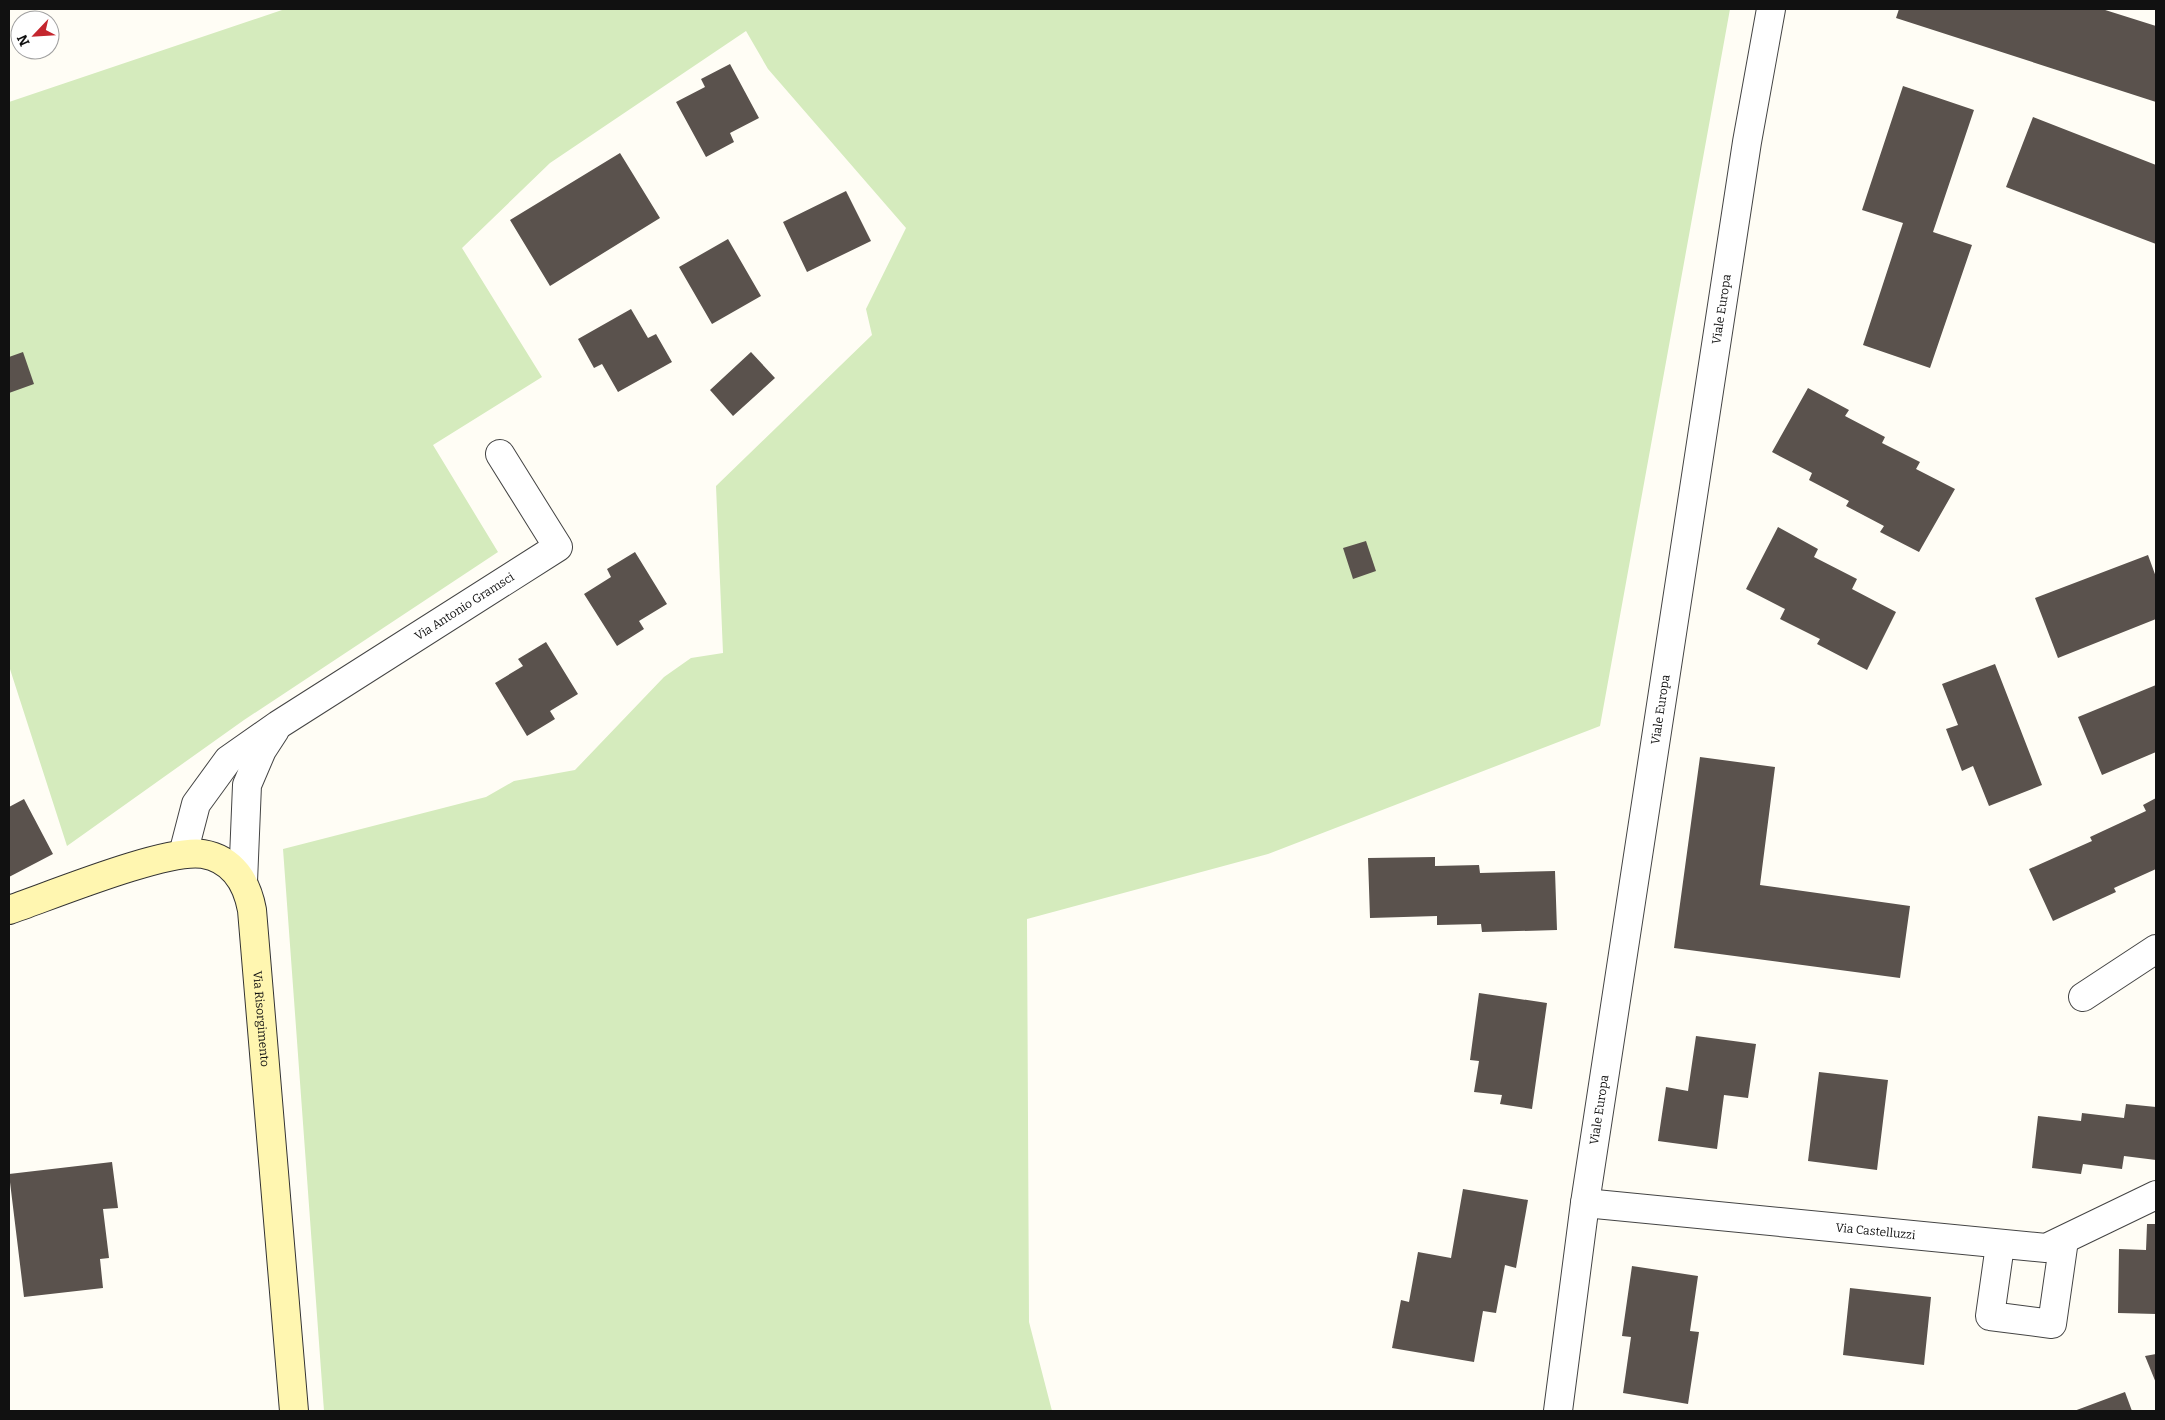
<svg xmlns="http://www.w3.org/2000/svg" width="2165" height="1420" viewBox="0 0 2165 1420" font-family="Bitter,serif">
	<rect width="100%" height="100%" fill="#fffdf5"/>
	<path fill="#d5ebbd" d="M285,9H1730L1600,726L1268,854L1027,919L1029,1322L1052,1411H324L283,849L486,797L514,781L575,770L664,677L691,658L723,653L716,486L872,335L866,309L906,228L768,69L746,31L550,163L462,248L542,377L433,445L498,552L244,720L67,846L9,666V102Z"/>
	<path fill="#5a524d" d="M1899,9H2102L2156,26V102L1896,18Z
		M730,64L759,118L730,133L734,142L706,157L676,102L705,87L701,79Z
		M1903,86L1974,110L1933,232L1972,245L1930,368L1863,345L1903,223L1862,210Z
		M2033,117L2156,165V244L2006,187Z
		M620,153L660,218L550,286L510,220Z
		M846,191L871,241L807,272L783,222Z
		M728,239L761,296L712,324L679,267Z
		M631,309L648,338L656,334L672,362L618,392L602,364L594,368L578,339Z
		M23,352L34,384L9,393V357Z
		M751,352L775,378L733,416L710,390Z
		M1808,388L1849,410L1845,416L1885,437L1882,443L1920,462L1916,469L1955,489L1919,552L1880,532L1884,526L1846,506L1849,501L1809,480L1812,473L1772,452Z
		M1778,527L1818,549L1814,557L1857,579L1852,589L1896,612L1867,670L1817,644L1820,639L1780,619L1785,609L1746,589Z
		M1366,541L1376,571L1353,579L1343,548Z
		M635,552L667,604L639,621L644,629L617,646L584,594L611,577L607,569Z
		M2148,555L2156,577V619L2058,658L2035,598Z
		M546,642L578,694L550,711L555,719L527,736L495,683L523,666L518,659Z
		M1995,664L2042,785L1989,806L1973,766L1962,771L1946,729L1958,725L1942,684Z
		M2156,685V752L2102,775L2078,717Z
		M1700,757L1775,767L1760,885L1910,906L1900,978L1674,948Z
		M2156,798V869L2114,888L2116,892L2053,921L2029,869L2092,841L2090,837L2146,811L2143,805Z
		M24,799L53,854L9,877V807Z
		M1435,857V866L1479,865L1480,873L1555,871L1557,930L1482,932L1481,924L1437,925V916L1370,918L1368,858Z
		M1479,993L1547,1003L1532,1109L1500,1104L1502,1095L1474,1092L1479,1061L1470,1060Z
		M1696,1036L1756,1044L1748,1098L1724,1095L1717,1149L1658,1141L1666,1087L1688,1091Z
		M1819,1072L1888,1080L1877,1170L1808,1161Z
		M2126,1104L2156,1107V1160L2124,1156L2122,1169L2083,1164L2081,1174L2032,1168L2038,1116L2081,1121L2082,1113L2124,1118Z
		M112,1162L118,1208L103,1209L109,1258L100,1259L103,1288L24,1297L9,1174Z
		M1463,1189L1528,1200L1516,1268L1505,1265L1496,1313L1483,1311L1474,1362L1392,1348L1401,1300L1409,1302L1418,1252L1451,1258Z
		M2147,1224H2156V1314L2118,1313L2119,1249L2146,1250Z
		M1632,1266L1698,1276L1690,1331L1699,1332L1688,1404L1623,1393L1631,1337L1622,1336Z
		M1850,1288L1931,1297L1924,1365L1843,1355Z
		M2156,1354V1383L2145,1356Z
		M2125,1392L2132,1411H2074Z"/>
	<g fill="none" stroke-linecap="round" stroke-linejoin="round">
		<defs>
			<g id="minor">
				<path id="s1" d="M183,854L196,804L228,760L278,725L558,547L500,454"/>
				<path d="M243,882L247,785L262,750L275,730"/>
				<path d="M2083,997L2156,949"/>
				<path id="s2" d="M1585,1203L2046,1248L2156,1195"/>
				<path d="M2000,1245L1990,1316L2052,1324L2064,1240"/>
			</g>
			<g id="tertiary">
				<path id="s3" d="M1558,1411L1585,1203L1747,142L1771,9"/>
			</g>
			<g id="secondary">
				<path id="s4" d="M9,910C50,896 166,848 203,854C233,859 247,883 252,910L294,1411"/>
			</g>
		</defs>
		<use href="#minor" stroke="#444" stroke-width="30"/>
		<use href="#tertiary" stroke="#444" stroke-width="30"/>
		<use href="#secondary" stroke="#333" stroke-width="30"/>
		<use href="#minor" stroke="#fff" stroke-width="28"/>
		<use href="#tertiary" stroke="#fff" stroke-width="28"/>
		<use href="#secondary" stroke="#fff6b0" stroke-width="28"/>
	</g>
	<g text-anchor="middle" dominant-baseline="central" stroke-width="5" stroke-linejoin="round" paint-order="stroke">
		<g font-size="12" fill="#111" stroke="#fff">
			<text stroke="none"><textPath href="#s3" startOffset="1114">Viale Europa</textPath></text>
			<text stroke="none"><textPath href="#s1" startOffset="388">Via Antonio Gramsci</textPath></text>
			<text stroke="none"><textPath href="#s3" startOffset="709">Viale Europa</textPath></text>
			<text stroke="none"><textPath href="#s4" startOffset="392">Via Risorgimento</textPath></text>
			<text stroke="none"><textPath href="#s3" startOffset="304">Viale Europa</textPath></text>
			<text stroke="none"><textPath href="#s2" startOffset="292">Via Castelluzzi</textPath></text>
		</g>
	</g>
	<rect width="2165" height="1420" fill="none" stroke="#111111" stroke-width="20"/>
	<g transform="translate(35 35) rotate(245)"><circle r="24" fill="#ffffff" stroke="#a0a0a0"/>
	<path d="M0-4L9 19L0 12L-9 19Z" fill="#c4262e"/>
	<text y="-8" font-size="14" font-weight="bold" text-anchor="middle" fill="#111111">N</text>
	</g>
</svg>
